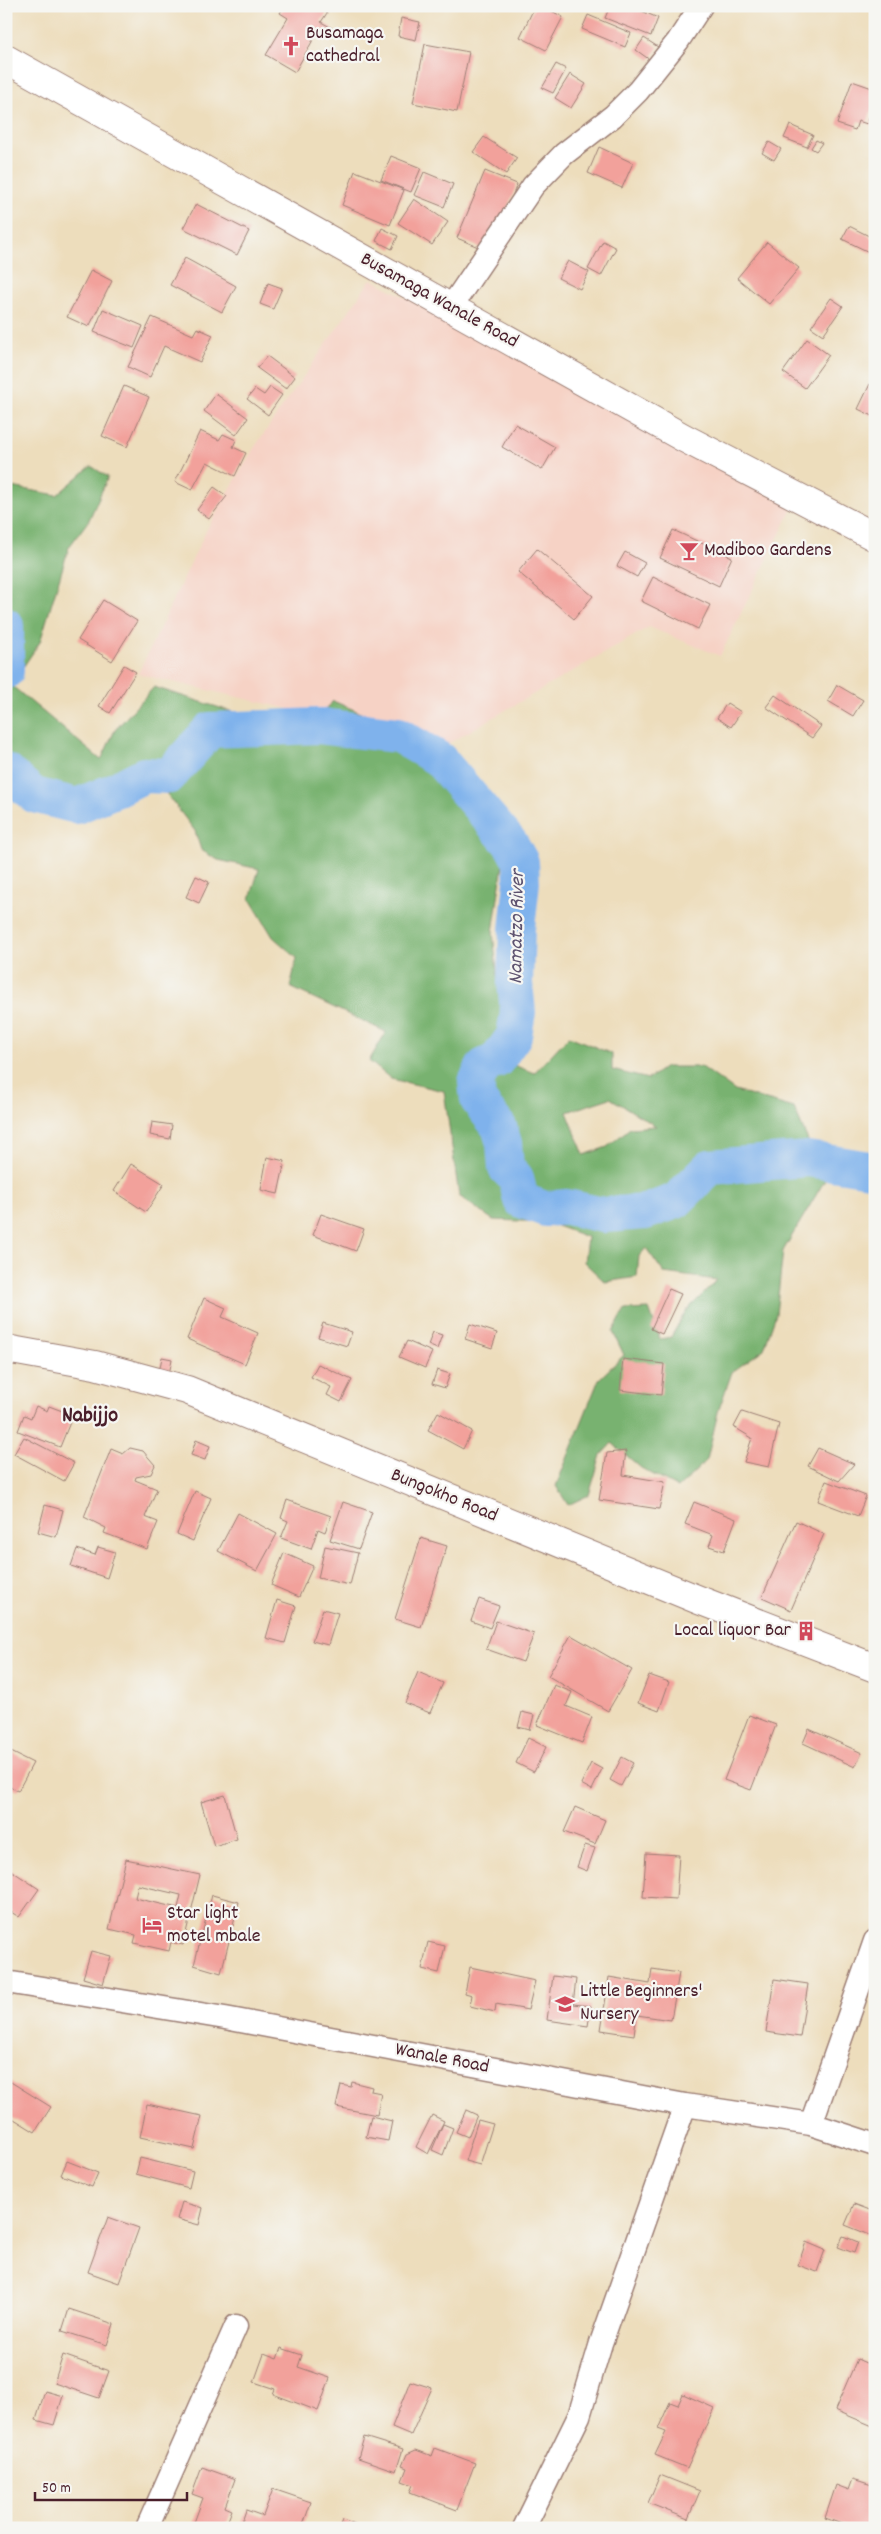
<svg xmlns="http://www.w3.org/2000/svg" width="881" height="2534" viewBox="0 0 881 2534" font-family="Dekko,sans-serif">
	<rect width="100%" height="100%" fill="#f6f6f2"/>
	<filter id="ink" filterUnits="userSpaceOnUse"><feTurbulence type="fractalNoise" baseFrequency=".02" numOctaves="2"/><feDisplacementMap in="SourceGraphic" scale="10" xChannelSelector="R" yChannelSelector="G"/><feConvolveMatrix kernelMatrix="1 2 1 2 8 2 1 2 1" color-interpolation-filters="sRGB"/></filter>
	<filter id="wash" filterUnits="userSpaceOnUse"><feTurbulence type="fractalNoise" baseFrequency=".0096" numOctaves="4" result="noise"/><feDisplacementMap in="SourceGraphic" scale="20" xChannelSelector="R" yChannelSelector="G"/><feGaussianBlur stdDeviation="1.12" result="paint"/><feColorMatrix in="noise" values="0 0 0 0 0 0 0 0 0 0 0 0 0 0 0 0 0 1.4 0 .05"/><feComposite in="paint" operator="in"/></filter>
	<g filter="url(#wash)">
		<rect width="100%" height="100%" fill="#edddbc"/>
		<path fill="#f6d2c5" d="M371,279L793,507L720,656L649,627L439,749L423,739L345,719L320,716L138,674L207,529L254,448Z"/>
		<path fill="#78b270" stroke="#61684e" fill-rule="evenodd" d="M91,466L108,477L89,520L69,547L40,642L11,685L101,760L115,730L154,687L252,718L302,738L333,701L423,739L448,758L483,795L505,850L493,932L506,1062L534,1073L569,1036L612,1054V1070L648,1079L665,1067H702L735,1091L794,1108L825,1180L783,1251L776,1314L764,1349L732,1372L718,1412L707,1460L678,1488L641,1468L612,1443L601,1455L589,1495L568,1505L556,1486L599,1379L624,1355L613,1332L625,1310L649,1309L660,1339L671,1337L686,1311L717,1280L664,1273L646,1248L639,1256L637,1277L605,1282L584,1262L587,1237L546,1222L493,1220L459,1196L444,1091L391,1079L369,1061L386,1032L290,987L297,958L273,937L250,899L259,869L218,860L201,850L195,831L166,793L140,785C121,796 99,811 77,814C55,817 25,797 7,786L9,757L6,749V486L57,495ZM610,1098L656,1126L630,1128L607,1147L584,1155L567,1112Z"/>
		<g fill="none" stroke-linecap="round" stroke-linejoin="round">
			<path stroke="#7fb2ec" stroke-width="36" d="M6,626V671
				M6,771L34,795L77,806L113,791L144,775L169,776L210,730L319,726L398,735L439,759L511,844L521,862L522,882L517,929L515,983L518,1012L514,1036L497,1060L484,1066L476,1082L478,1100L499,1127L504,1143L506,1168L516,1178L521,1200L545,1209L567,1207L603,1215L645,1212L676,1201L710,1167L808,1159L875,1170"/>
		</g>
		<g id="blocks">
			<path fill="#f2a19b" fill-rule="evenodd" d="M284,6H322L327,13L321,22L332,28L327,36L318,31L295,72L266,55L288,18L280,13Z
				M535,6H542L563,17L546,50L520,37Z
				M610,6H630L658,18L651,36L605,18Z
				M713,6H733L732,9L713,8Z
				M588,15L631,33L625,47L582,29Z
				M401,18L420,22L416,40L398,36Z
				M644,38L658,47L650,60L636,50Z
				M425,44L469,52L457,112L413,103Z
				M556,64L566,69L553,93L542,88Z
				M570,74L586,84L571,108L555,98Z
				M852,81L875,89V100L867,124L858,121L855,130L837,124Z
				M875,112V127L870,125Z
				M790,125L813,135L807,147L784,138Z
				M484,137L517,158L506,174L473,152Z
				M816,140L822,143L816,151L811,148Z
				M769,142L781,149L774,160L762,153Z
				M599,147L633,163L622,188L588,173Z
				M391,156L421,168L411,192L381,180Z
				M355,171L404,190L390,225L342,205Z
				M485,171L517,184L490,252L457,238Z
				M424,172L453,184L444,207L414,195Z
				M414,199L448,222L432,245L398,223Z
				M196,204L249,231L237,255L183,228Z
				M849,226L875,239L871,253L842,239Z
				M382,228L398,236L392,249L376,241Z
				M603,241L616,248L601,276L588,269Z
				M767,242L799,268L769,304L737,278Z
				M185,258L236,286L222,312L170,285Z
				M568,261L589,272L580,289L558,278Z
				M91,270L112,281L89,327L67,317Z
				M268,283L282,288L273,309L260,304Z
				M831,298L843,306L823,335L811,327Z
				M103,309L143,326L134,348L94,332Z
				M152,317L193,335L197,328L213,335L200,362L164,346L150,377L128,367Z
				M807,339L829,355L805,388L783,372Z
				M267,356L295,377L286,389L257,368Z
				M870,384L875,387V417L858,409Z
				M124,386L149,397L127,447L102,436Z
				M270,387L282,395L268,415L247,399L255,389L264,395Z
				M216,394L248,418L236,435L204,411Z
				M515,424L555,447L542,470L502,447Z
				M200,431L219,440L223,434L236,440L233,447L246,453L235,476L207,462L192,490L175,482Z
				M214,487L227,496L209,519L197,510Z
				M673,530L732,557L719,586L660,558Z
				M537,549L593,596L574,619L518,572Z
				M625,552L645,563L637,577L617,566Z
				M653,577L710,605L698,629L641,601Z
				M103,600L137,621L112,661L78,640Z
				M124,665L136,672L110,713L99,706Z
				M837,685L863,700L853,716L828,701Z
				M775,695L821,726L812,738L766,707Z
				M727,703L741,712L731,727L717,718Z
				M196,876L209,882L199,903L186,897Z
				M152,1122L172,1125L170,1139L150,1135Z
				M267,1157L285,1161L278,1194L261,1190Z
				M131,1164L164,1184L146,1212L114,1191Z
				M321,1214L364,1229L356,1251L313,1235Z
				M669,1289L681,1294L662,1334L651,1329Z
				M204,1298L226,1308L222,1317L258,1333L245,1364L187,1339Z
				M323,1323L352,1332L347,1346L318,1337Z
				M470,1324L497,1333L492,1348L465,1339Z
				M433,1332L442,1335L437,1349L428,1345Z
				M407,1341L432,1352L425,1368L399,1357Z
				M162,1357L172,1359L168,1380L158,1378Z
				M623,1359L664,1364L661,1395L620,1390Z
				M318,1364L352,1380L341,1402L327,1395L331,1387L311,1377Z
				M437,1370L450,1374L445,1388L432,1384Z
				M36,1406L47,1411L49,1406L73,1415L60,1447L18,1431L24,1415L31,1418Z
				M438,1412L472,1431L463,1449L428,1430Z
				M742,1412L779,1424L769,1467L744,1462L752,1438L734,1427Z
				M24,1437L74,1463L64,1481L14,1454Z
				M196,1440L210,1446L205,1460L191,1455Z
				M130,1448L143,1451L155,1465L151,1474L136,1477L135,1480L157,1489L145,1517L158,1522L147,1549L104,1533L106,1528L84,1517L111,1449L123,1454Z
				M818,1448L854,1464L839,1481L808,1466Z
				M626,1451L623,1475L665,1482L659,1509L599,1500L607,1453Z
				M826,1481L866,1496L858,1516L818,1501Z
				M195,1491L211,1498L193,1541L177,1534Z
				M287,1500L331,1516L325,1532L318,1529L311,1549L281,1538L288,1521L281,1518Z
				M343,1502L372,1512L359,1549L330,1540Z
				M694,1502L736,1519L724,1551L709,1546L713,1535L685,1524Z
				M45,1505L63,1510L56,1537L38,1532Z
				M238,1513L277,1534L257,1571L218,1551Z
				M796,1521L824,1534L791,1610L762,1597Z
				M421,1538L447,1546L421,1627L395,1619Z
				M325,1546L358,1553L350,1585L318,1578Z
				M98,1547L115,1552L107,1578L71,1566L77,1549L95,1555Z
				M284,1553L313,1566L299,1597L271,1585Z
				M479,1599L499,1606L490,1628L471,1621Z
				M277,1600L296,1606L285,1643L266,1638Z
				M323,1609L338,1613L328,1645L312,1641Z
				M496,1621L534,1634L523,1662L486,1649Z
				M571,1635L632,1670L608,1711L548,1676Z
				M418,1672L443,1683L430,1713L405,1703Z
				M649,1675L669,1682L659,1711L638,1703Z
				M554,1685L572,1692L566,1706L592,1717L582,1743L537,1725Z
				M522,1712L534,1715L530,1730L518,1727Z
				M749,1715L776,1725L751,1790L724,1780Z
				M809,1729L862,1753L855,1767L803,1743Z
				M528,1738L546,1747L534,1772L516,1763Z
				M6,1744L11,1747L9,1751L33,1763L18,1791L6,1785Z
				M622,1757L633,1763L621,1786L610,1780Z
				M591,1763L602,1769L592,1790L581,1784Z
				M225,1795L237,1839L214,1846L201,1802Z
				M575,1807L605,1820L595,1844L564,1832Z
				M585,1845L595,1848L587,1871L577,1867Z
				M646,1853L679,1855L676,1899L643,1897Z
				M126,1859L200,1875L183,1945L171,1942L169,1951L134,1943L136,1935L109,1929ZM138,1885L181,1895L178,1908L135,1898Z
				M6,1867L39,1889L19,1917L6,1909Z
				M212,1895L239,1902L221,1973L194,1965Z
				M428,1942L445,1946L439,1973L422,1969Z
				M91,1951L111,1956L103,1984L83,1978Z
				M470,1967L535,1981L528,2010L496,2004L495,2012L470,2006L472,1995L465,1993Z
				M652,1969L679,1973L671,2020L637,2015L634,2035L601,2030L609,1977L650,1984Z
				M553,1976L576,1979L573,2004L591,2006L588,2026L547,2020Z
				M774,1979L808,1984L800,2037L766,2032Z
				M6,2079L51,2107L35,2132L6,2114Z
				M352,2082L372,2087L371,2091L381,2093L377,2115L336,2107L341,2085L351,2087Z
				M147,2104L202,2116L194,2149L140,2137Z
				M466,2110L477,2115L468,2137L456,2132Z
				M432,2115L444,2121L428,2154L416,2147Z
				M371,2116L392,2121L388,2141L366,2137Z
				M478,2120L493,2124L480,2165L465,2161Z
				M443,2124L453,2128L443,2155L432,2150Z
				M140,2158L193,2171L189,2188L136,2174Z
				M67,2161L98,2173L92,2187L61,2175Z
				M182,2202L203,2208L199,2225L177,2219Z
				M854,2204L875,2212V2237L845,2225Z
				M108,2217L139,2228L119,2283L88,2272Z
				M843,2236L858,2242L854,2253L838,2247Z
				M806,2242L825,2250L817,2272L798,2265Z
				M69,2309L114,2324L107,2345L62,2331Z
				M281,2348L302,2355L298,2367L330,2378L318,2411L273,2394L275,2389L254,2382L264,2354L277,2359Z
				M63,2355L109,2371L99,2398L54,2383Z
				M857,2359L875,2367V2427L835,2410Z
				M410,2381L432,2388L411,2435L392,2427Z
				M45,2391L63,2396L54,2425L36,2420Z
				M683,2394L714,2408L687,2468L655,2455L666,2432L658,2429L670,2402L678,2405Z
				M364,2437L403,2449L396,2471L358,2458Z
				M435,2448L475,2463L457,2510L410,2492L413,2485L402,2481L407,2468L402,2466L407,2454L416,2450L432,2456Z
				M202,2467L235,2479L225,2507L232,2510L225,2528H192L203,2498L192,2494Z
				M660,2475L700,2491L688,2519L648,2503Z
				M853,2479L875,2486V2528H853L825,2518L836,2485L849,2490Z
				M273,2489L311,2502L302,2528H240L246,2510L263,2516Z
				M343,2520L362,2528H340Z"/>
		</g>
	</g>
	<g filter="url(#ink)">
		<use href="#blocks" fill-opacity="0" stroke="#9c7e74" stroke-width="1"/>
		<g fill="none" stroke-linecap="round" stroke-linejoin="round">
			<defs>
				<path id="minor" d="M451,307L533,186L564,154L613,116L638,91L678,41L701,6
					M6,1982L225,2018L685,2105L811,2124L875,2145
					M811,2124L875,1941
					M147,2528L236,2326
					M524,2528L579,2416L601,2343L685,2105"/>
				<path id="tertiary" d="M6,59L684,438L875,537
					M6,1349L95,1365L187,1390L699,1600L875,1668"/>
			</defs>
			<use href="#minor" stroke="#9c7e74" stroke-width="25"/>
			<use href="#tertiary" stroke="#9c7e74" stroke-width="30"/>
			<use href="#minor" stroke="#fff" stroke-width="22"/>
			<use href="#tertiary" stroke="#fff" stroke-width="28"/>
		</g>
	</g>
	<defs>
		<symbol id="church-bare" viewBox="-9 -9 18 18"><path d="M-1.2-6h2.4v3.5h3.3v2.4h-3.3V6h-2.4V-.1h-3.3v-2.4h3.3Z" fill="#d1495b" stroke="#f6f6f2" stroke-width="2.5" paint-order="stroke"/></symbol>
		<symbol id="bar-bare" viewBox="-9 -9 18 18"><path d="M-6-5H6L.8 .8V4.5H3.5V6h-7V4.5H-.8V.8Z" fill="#d1495b" stroke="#f6f6f2" stroke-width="2.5" paint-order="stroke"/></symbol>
		<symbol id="building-bare" viewBox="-9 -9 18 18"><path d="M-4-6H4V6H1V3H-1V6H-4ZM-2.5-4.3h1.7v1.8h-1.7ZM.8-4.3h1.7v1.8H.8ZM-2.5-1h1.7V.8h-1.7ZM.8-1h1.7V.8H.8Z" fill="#d1495b" stroke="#f6f6f2" stroke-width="2.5" paint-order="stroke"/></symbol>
		<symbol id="hotel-bare" viewBox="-9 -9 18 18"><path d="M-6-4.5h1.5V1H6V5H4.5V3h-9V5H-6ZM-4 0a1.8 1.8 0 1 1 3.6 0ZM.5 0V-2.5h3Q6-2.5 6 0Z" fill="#d1495b" stroke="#f6f6f2" stroke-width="2.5" paint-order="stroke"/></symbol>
		<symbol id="school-bare" viewBox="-9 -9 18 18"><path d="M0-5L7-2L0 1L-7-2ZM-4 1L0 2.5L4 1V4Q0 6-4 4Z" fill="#d1495b" stroke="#f6f6f2" stroke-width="2.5" paint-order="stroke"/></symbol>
	</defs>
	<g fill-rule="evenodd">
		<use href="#church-bare" x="277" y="32" width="28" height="28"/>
		<use href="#bar-bare" x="675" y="537" width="28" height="28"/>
		<use href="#building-bare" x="792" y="1617" width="28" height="28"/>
		<use href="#hotel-bare" x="138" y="1911" width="28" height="28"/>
		<use href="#school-bare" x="551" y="1990" width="28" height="28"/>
	</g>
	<g text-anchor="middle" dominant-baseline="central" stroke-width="4.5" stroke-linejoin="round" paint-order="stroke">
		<g font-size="20" fill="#4a1f2b" stroke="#f6f6f2" text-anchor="start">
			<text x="306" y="34">Busamaga<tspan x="306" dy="23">cathedral</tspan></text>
			<text x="704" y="551">Madiboo Gardens</text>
			<text x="791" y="1631" text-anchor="end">Local liquor Bar</text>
			<text x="167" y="1914">Star light<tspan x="167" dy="23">motel mbale</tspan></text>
			<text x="580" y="1992">Little Beginners'<tspan x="580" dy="23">Nursery</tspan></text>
		</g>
		<g font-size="20" fill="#4a1f2b" stroke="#f6f6f2">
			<text transform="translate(439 301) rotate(29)">Busamaga Wanale Road</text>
			<text transform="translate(444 1496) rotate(22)">Bungokho Road</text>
			<text transform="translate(442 2059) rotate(11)">Wanale Road</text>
		</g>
		<g font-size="21" font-style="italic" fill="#5d526f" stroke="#f6f6f2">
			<text transform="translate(518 927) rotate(-89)">Namatzo River</text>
		</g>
		<g font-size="22" font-weight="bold" fill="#4a1f2b" stroke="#f6f6f2">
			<text x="90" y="1416">Nabijjo</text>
		</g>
	</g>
	<rect width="881" height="2534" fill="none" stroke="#f6f6f2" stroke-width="25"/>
	<path d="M35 2492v8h152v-8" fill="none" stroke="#4a1f2b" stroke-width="2.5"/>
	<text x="42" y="2492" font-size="15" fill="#4a1f2b" stroke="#f6f6f2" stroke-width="4" paint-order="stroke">50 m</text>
</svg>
